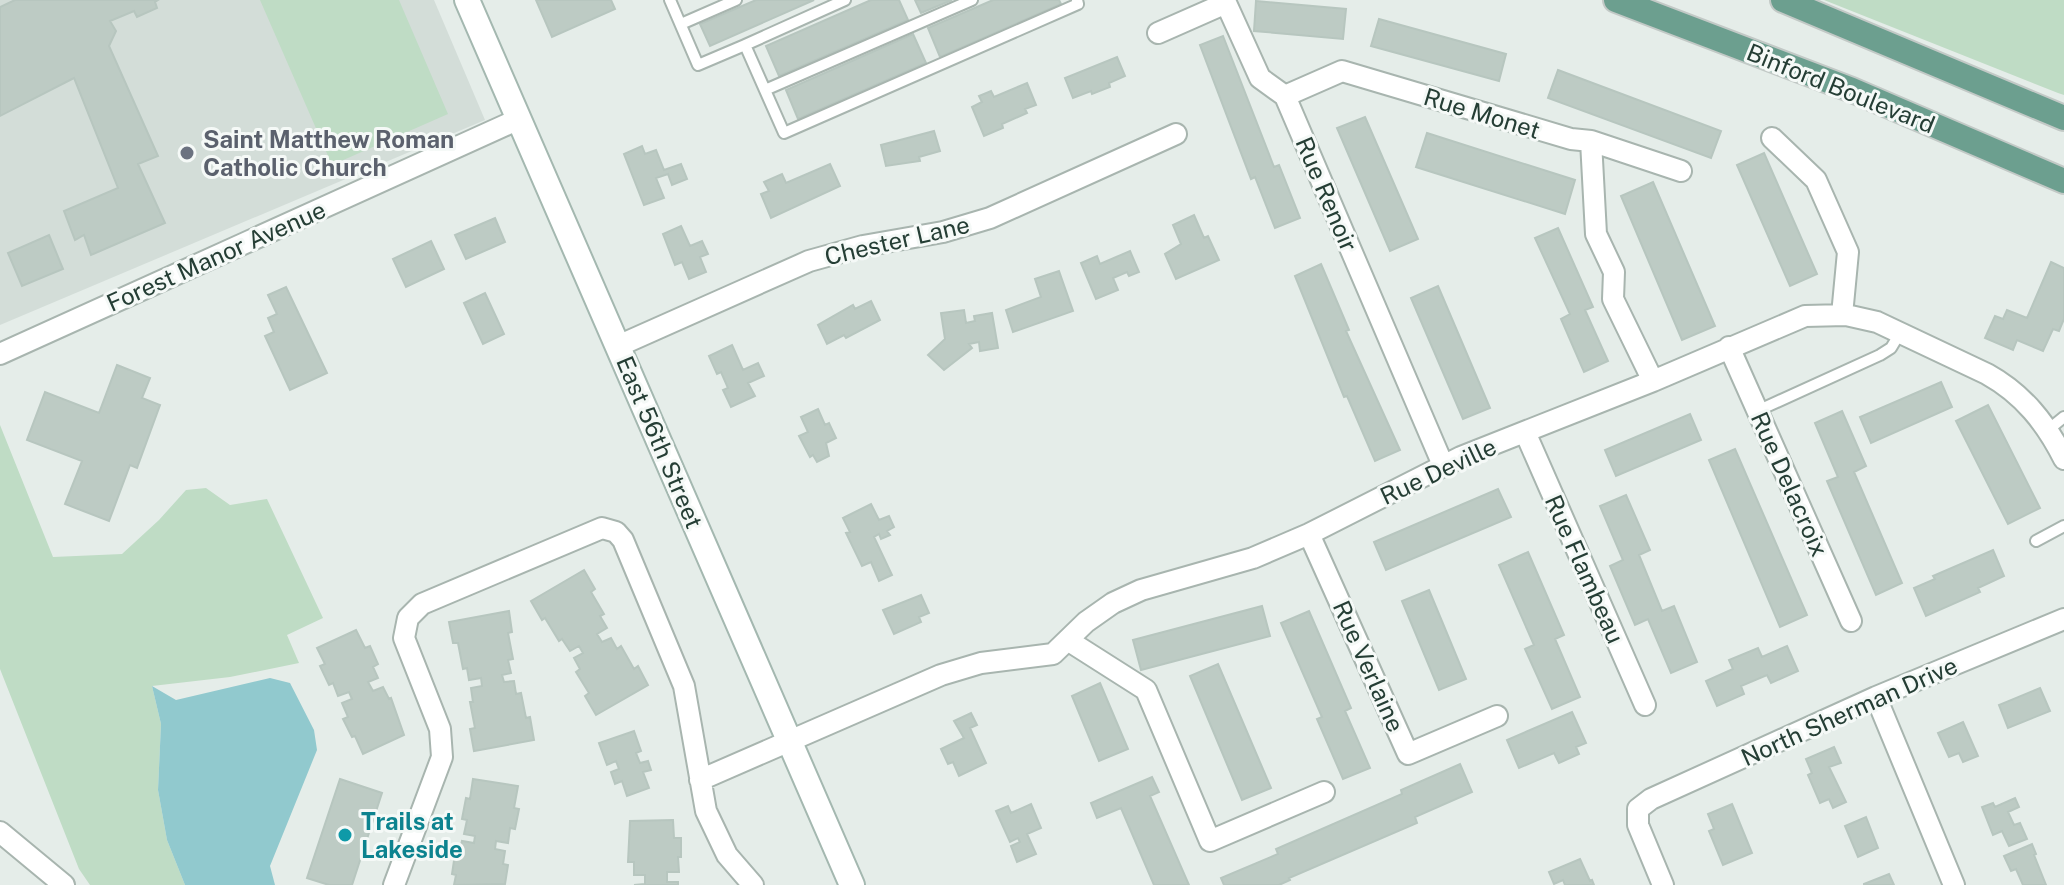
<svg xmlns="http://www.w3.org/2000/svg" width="2064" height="885" viewBox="0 0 2064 885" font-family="'Public Sans',sans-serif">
	<rect width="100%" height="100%" fill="#e5ede9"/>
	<path fill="#d3ddd8" d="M0,0H434L485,120L0,325Z"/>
	<path fill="#bfdcc5" d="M260,0H399L448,114L332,165Z
		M1824,0H2064V95L2058,93Z
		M0,425L53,557L122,554L159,520L186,490L206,488L230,505L267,499L323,618L287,635L299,663L230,677L152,686L161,724L158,790L167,840L185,885H90L79,869L0,669Z"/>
	<path fill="#91c9ce" d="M270,678L290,683L314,730L317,750L270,866L275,885H185L167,840L158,790L161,724L152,686L176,700Z"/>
	<path fill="#bdcbc4" stroke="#b7c6bf" stroke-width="2" d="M15,0H158L155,2L157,8L137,17L134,11L110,21L116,31L109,46L158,156L138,164L165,223L91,255L84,235L75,240L64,211L118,188L74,78L0,116V7Z
		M536,0H611L615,9L552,37Z
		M756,0H814L710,46L700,24Z
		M871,0H899L908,20L779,76L766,46Z
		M915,0H952L921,13Z
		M993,0H1059L1061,4L940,57L928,28Z
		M1256,1L1346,9L1343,39L1254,31Z
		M1379,19L1506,54L1499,81L1371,46Z
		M913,34L926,63L798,119L786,90Z
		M1223,36L1274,167L1279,165L1300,218L1275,228L1255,177L1251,179L1200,45Z
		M1117,57L1125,76L1109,83L1110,87L1092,94L1091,91L1073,98L1065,78Z
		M1558,70L1721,131L1711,158L1548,98Z
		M1027,83L1036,105L1025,109L1027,113L1002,124L1003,128L984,136L972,107L982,102L979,96L991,91L994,97Z
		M1365,117L1418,239L1390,251L1337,128Z
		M934,131L940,151L919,157L920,161L886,166L881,145Z
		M1427,133L1575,180L1565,214L1416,167Z
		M642,146L645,154L656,150L664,170L681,164L687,179L672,185L668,174L656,178L664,198L644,205L624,154Z
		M1764,153L1817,274L1790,286L1737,165Z
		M830,164L840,186L771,218L761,194L769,191L764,182L782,174L786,183Z
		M1653,182L1715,326L1682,340L1621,196Z
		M1194,215L1204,238L1208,236L1219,260L1176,279L1165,254L1181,244L1173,225Z
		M495,218L505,242L466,259L455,235Z
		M681,226L690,246L702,241L708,254L700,257L706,272L689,279L682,262L675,265L663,234Z
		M1558,228L1593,307L1585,310L1608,361L1584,372L1561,319L1570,314L1535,238Z
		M49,235L63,269L22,286L8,253Z
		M431,241L444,269L406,287L393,259Z
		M1130,251L1139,272L1129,276L1127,272L1113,278L1118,290L1096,299L1081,263L1097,256L1100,264Z
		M2051,262L2064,268V319L2059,331L2053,329L2043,351L2017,340L2013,350L1985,338L1995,316L2003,319L2007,310L2027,318Z
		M1321,264L1349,330L1346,331L1400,450L1375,461L1347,396L1344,397L1295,276Z
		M1059,271L1073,311L1013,332L1006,310L1041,297L1035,279Z
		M1438,286L1490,408L1463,419L1411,298Z
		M286,287L327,373L290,390L265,336L274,332L268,318L277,314L268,295Z
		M485,293L504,334L483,344L464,303Z
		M871,301L880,320L846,338L844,335L827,344L818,325L853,305L855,309Z
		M964,310L966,323L975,321L974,316L992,313L998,348L980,351L979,342L969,344L972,348L944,370L928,355L945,339L941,313Z
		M732,345L743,370L758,363L764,376L748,383L755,396L731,407L723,390L728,388L721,372L717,374L709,356Z
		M117,365L150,378L142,398L160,405L137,468L130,465L109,521L65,504L82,461L27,440L45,392L99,413Z
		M1941,382L1952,407L1871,443L1860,417Z
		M1988,405L2040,508L2008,524L1956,421Z
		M818,409L825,425L829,423L836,438L826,443L829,456L817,462L813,455L810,457L799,436L808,432L801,417Z
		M1842,411L1866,466L1854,472L1902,583L1876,595L1827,481L1838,477L1815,423Z
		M1690,414L1701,440L1616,476L1605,450Z
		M1735,449L1807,615L1780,627L1709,460Z
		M1498,489L1511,517L1386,570L1374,542Z
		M1626,495L1650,550L1639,555L1662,611L1674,606L1697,662L1671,673L1648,619L1635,625L1610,566L1623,560L1600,506Z
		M871,504L879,520L889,516L894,527L887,531L890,535L881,539L879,534L874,537L892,575L879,581L871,562L862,566L846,533L850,532L843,518Z
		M1993,550L2004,576L1978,588L1980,592L1926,616L1914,588L1935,579L1933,576Z
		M1528,552L1564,635L1555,639L1580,697L1552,709L1525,649L1534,645L1499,565Z
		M584,570L595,589L591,592L604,614L600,616L607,628L597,634L602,642L611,638L617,649L621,646L634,669L638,666L648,685L596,715L585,696L589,693L576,672L580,669L574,658L583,653L579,646L570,651L562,639L559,641L545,618L542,620L531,601Z
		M1429,590L1466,679L1439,690L1402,601Z
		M921,595L929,613L919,617L921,622L894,634L883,610Z
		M1262,606L1270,636L1141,670L1133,640Z
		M509,611L512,632L508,633L513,659L508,660L511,673L502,675L504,682L514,681L516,694L521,693L526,718L530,717L534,740L474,751L470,729L475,728L470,702H473L471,688L482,686L481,678L469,680L467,668L463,669L458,643H453L449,622Z
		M1309,611L1351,708L1345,711L1370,768L1343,779L1317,719L1322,717L1281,623Z
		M356,630L365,648L370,646L378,664L373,667L378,678L368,682L373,691L383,687L389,699L391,698L404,735L363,754L355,736L352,737L343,719L348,717L342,703L352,699L349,692L338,696L333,683L329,685L320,666L325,664L317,648Z
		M1787,646L1798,671L1771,683L1767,675L1741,686L1744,694L1717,706L1706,681L1733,669L1729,660L1758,648L1762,657Z
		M1218,664L1271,788L1242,800L1190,676Z
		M1100,683L1128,749L1099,761L1072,696Z
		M2040,688L2050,711L2008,728L1999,705Z
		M1572,712L1586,743L1576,747L1579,754L1559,763L1554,753L1519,768L1507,740Z
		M971,713L977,725L970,728L986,763L959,776L953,762L948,764L941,749L964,738L954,721Z
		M1963,722L1978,756L1963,762L1959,753L1949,757L1938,733Z
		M634,731L641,751L636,753L640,763L648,761L651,770L643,772L649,788L627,796L622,781L615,784L611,772L619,769L616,761L607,765L599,743Z
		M1834,747L1841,763L1829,767L1846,802L1833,808L1829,799L1820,803L1808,775L1812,773L1806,759Z
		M1460,764L1472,792L1415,817L1417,823L1289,878L1290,880L1279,885H1224L1221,878L1278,854L1276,849L1402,794L1401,790Z
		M1152,777L1159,792L1150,796L1189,885H1154L1121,808L1097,818L1091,803Z
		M340,779L382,793L352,885H329L307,878Z
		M473,779L518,786L514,808L519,809L515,829L510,828L508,843L496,841L495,849L505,851L503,864L508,865L505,884L454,885L456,875L452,874L455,854L459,855L462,841L474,843L475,836L464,834L467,820L462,819L466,798L470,799Z
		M2015,798L2019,807L2008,812L2014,825L2020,823L2027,839L2009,846L2002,831L1993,835L1982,807L1993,803L1995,807Z
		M1031,804L1041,828L1027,834L1036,854L1017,862L1011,846L1020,842L1018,838L1010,842L996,811L1008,806L1011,813Z
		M1732,804L1752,853L1723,865L1709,831L1714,829L1708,814Z
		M1866,817L1878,848L1858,857L1845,826Z
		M673,820L674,838H681V857H678L679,872H667V882H678V885H634L645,884V875H634V862H628L630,821Z
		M2032,844L2036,854L2034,855L2046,885H2023L2016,869L2011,871L2004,856Z
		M1580,859L1590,881L1592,880L1594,885H1565L1563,880L1554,884L1549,872Z
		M1889,874L1894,885H1864V884Z"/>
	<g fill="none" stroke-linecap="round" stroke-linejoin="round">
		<defs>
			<path id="lane" d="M670,0L698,65L745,45L784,133L1078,4L1077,0
				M681,24L736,0
				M745,45L845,0
				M765,90L972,0
				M1757,411L1880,355L1891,348L1900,333
				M2048,430L2064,417
				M2036,541L2064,526"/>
			<path id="street" d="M1158,33L1226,3L1260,78L1285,96L1443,465
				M1285,96L1342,71L1571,139L1591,141L1681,171
				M1772,138L1816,180L1848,252L1842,315
				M1591,141L1596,234L1614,272L1613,299L1653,381
				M618,346L809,261L863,246L943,232L990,218L1176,134
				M1729,347L1851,621
				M0,354L519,119
				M1525,432L1645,705
				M1309,534L1408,754L1497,716
				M1069,641L1146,690L1210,841L1324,792
				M1876,697L1954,885
				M700,780L941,675L981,663L1053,654L1086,622L1113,603L1141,590L1253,558L1309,534L1461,457L1653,381L1805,316L1846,315L1877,322L1987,374C2023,394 2046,423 2064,459
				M0,832L64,885
				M394,885L442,757L440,729L404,638L408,618L422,604L602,528L616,532L623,540L684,686L706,811L727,855L753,885
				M1663,885L1638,825V809L1651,799L1876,697L2064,619"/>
			<path id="secondary" d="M467,0L852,885"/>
			<path id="primary" d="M1616,0L1852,90L2064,181
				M1783,0L2064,118"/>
		</defs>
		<use href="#lane" stroke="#a8b5af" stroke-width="14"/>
		<use href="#street" stroke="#a8b5af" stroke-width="24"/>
		<use href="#secondary" stroke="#a4b8b0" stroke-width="28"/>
		<use href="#primary" stroke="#c2c9c6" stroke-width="28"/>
		<use href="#lane" stroke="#fff" stroke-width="10"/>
		<use href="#street" stroke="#fff" stroke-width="20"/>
		<use href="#secondary" stroke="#fff" stroke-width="24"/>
		<use href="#primary" stroke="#6c9f8f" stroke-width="24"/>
	</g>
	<circle fill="#6b7280" stroke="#f5f9f7" stroke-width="3" cx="187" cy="153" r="8"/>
	<circle fill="#0f9aa8" stroke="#f5f9f7" stroke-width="3" cx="345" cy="835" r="8"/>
	<g text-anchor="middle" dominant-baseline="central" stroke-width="6" stroke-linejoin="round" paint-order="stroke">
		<g font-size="24" fill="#253e35" stroke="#f5f9f7">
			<text transform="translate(1841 88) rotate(22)">Binford Boulevard</text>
			<text transform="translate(1482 113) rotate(17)">Rue Monet</text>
			<text transform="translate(1327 194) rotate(67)">Rue Renoir</text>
			<text transform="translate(897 240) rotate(-13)">Chester Lane</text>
			<text transform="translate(216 256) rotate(-24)">Forest Manor Avenue</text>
			<text transform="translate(660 442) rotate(67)">East 56th Street</text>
			<text transform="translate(1438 471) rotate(-25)">Rue Deville</text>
			<text transform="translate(1790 484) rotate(66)">Rue Delacroix</text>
			<text transform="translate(1585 569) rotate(66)">Rue Flambeau</text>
			<text transform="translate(1369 666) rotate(66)">Rue Verlaine</text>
			<text transform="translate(1849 711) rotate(-24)">North Sherman Drive</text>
		</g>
		<g font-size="24" font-weight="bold" fill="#5b616d" stroke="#f5f9f7" text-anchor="start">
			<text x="203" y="139">Saint Matthew Roman<tspan x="203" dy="28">Catholic Church</tspan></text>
		</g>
		<g font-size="24" font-weight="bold" fill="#0d838f" stroke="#f5f9f7" text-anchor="start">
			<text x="361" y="821">Trails at<tspan x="361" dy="28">Lakeside</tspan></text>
		</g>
	</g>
</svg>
